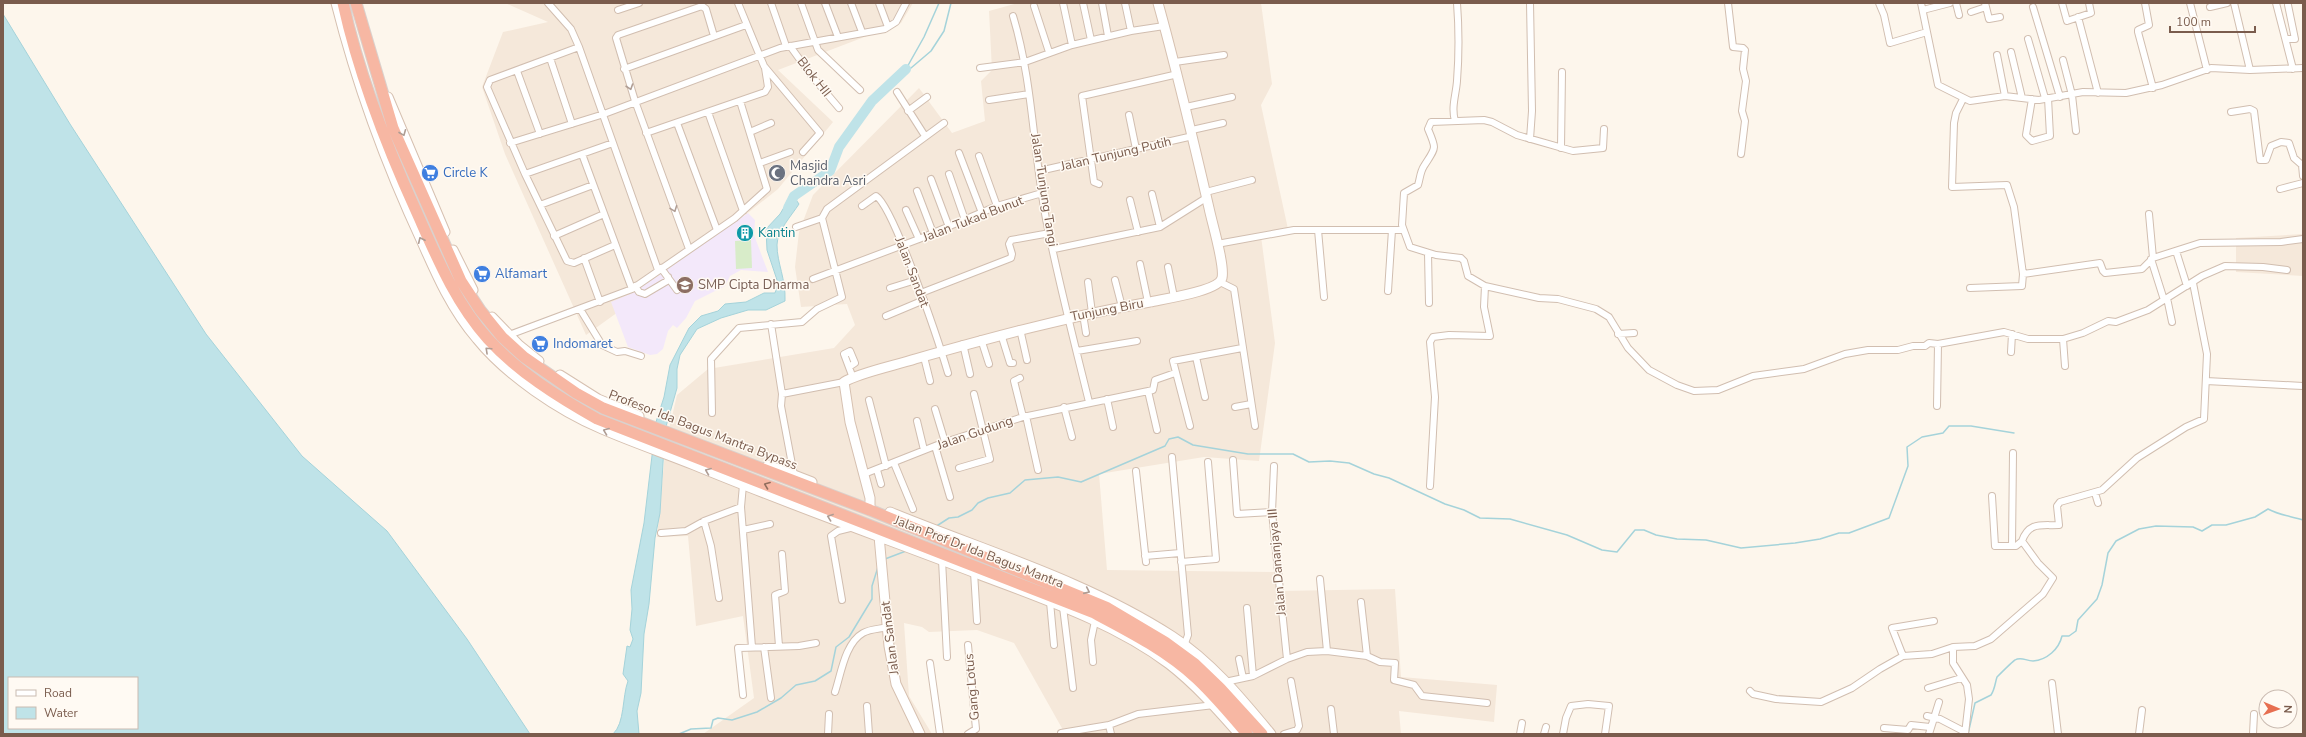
<svg xmlns="http://www.w3.org/2000/svg" width="2306" height="737" viewBox="0 0 2306 737" font-family="'Nunito Sans',sans-serif">
	<rect width="100%" height="100%" fill="#fdf6ec"/>
	<path fill="#f5e8da" d="M505,3H913L901,23L778,70L833,122L778,189L671,274L586,335L505,154L482,87L503,32L548,22Z
		M1018,3H1261L1272,84L1261,105L1288,229L1261,236L1275,343L1259,461L1204,457L1099,474L1107,570L1275,572L1279,591L1395,589L1401,677L1497,685L1494,722L1399,711L1401,734H1075L1063,730L1014,643L977,630L929,632L922,627L904,623L909,696L932,734H703L754,698L743,616L696,626L688,536L657,537L666,442L677,395L708,369L834,348L855,325L847,304L801,307L795,267L799,232L813,195L919,88L952,133L985,121L981,81L992,70L989,11Z
		M2303,234V276L2236,272V238Z"/>
	<path fill="#f3e8fa" d="M748,213L755,220L754,235L768,272L741,270L730,276L725,286L695,301L686,318L677,328L673,325L668,331L663,349L657,354L650,355L628,347L611,302L635,292Z"/>
	<path fill="#d8ecc9" d="M751,240L752,268L736,269L735,241Z"/>
	<path fill="#bfe3e8" stroke="#a5d3da" fill-rule="evenodd" d="M3,14L70,124L206,334L302,456L387,531L467,639L530,734H3ZM9,678H137V728H9Z
		M792,194L799,204C792,215 777,231 777,245C777,263 786,279 785,301L766,310H748L721,318L697,329L680,355L677,369V388L665,430L660,513L655,538L649,604L644,634L641,693L637,711L639,734H613C625,723 622,697 628,681L623,674L627,646L630,647L633,639L630,630L632,609L631,590L644,523L656,422L664,397L670,365L689,328L701,316L718,311L725,304L746,302L764,293H775L778,283L767,250L766,229L780,214Z"/>
	<g fill="none" stroke-linecap="round" stroke-linejoin="round">
		<path stroke="#a5d3da" stroke-width="1.5" d="M906,69L911,68L931,51L944,31L951,3
			M906,69L924,37L939,3
			M935,527L949,518L958,517L972,510L978,503L988,498L1010,493L1025,480L1058,477L1081,482L1165,446L1169,439L1178,437L1193,445L1248,454H1293L1309,462L1330,461L1349,463L1374,474L1389,478L1445,504L1464,510L1480,518L1510,519L1567,535L1602,550L1617,552L1635,530H1644L1656,535L1677,539L1706,540L1741,548L1795,543L1820,539L1839,533H1849L1889,518L1908,466L1907,447L1922,437L1943,433L1949,426H1971L2014,433
			M885,559L906,551
			M679,734L691,729L711,728L713,720L718,718L732,720L757,712L781,698L796,685L815,681L831,671L836,647L849,637L872,599V586L878,567
			M1968,734L1975,703L1991,695C1995,689 1995,683 1997,677C1998,676 2013,661 2015,660C2021,656 2026,661 2033,661C2047,660 2059,649 2062,636H2069L2076,631L2078,620L2097,599L2102,585L2108,553L2116,541L2139,529L2156,526L2193,527L2202,531L2212,525H2226L2255,517L2268,509C2279,515 2290,516 2303,520"/>
		<path stroke="#bfe3e8" stroke-width="10" d="M788,208L794,196L830,171L839,147L872,101L906,69"/>
		<defs>
			<path id="street" d="M548,3L571,29L579,47L658,270
				M738,3L764,66L820,133L803,152
				M771,3L786,46
				M801,3L818,50L860,90
				M825,3L838,37
				M851,3L862,32
				M879,3L888,27
				M1063,3L1072,45
				M1083,3L1091,40
				M1102,3L1108,36
				M1125,3L1131,31
				M1530,3L1532,111L1530,139
				M1728,3L1733,47L1743,48L1745,50L1743,69L1746,81L1742,111L1745,121L1741,154
				M1879,3L1884,15L1890,43L1927,32
				M1921,3L1938,85L1970,101L2005,96L2039,100L2083,92L2126,93L2162,85L2211,68L2250,70L2303,68
				M1956,3L1959,15
				M1985,3L1989,19L2000,17
				M2062,3L2067,21L2091,13L2089,3
				M2145,3L2149,25L2138,30V32L2153,88
				M2190,3L2207,70
				M2234,3L2250,70
				M2276,3L2293,69
				M1034,6L1049,52
				M2033,7L2060,97
				M2210,7L2227,3
				M618,10L639,3
				M1923,10L1950,3
				M1971,12L1986,7
				M1013,16C1033,82 1033,151 1046,219C1058,280 1074,341 1089,402
				M2078,17L2098,93
				M2028,39L2045,98
				M2286,39H2295L2288,5
				M790,46L811,75L839,108
				M579,47L490,80L487,87L525,174L567,261L574,263L615,245
				M2011,52L2022,98
				M1997,55L2005,96
				M550,58L572,124
				M2063,60L2072,95L2076,131
				M1175,62L1224,55
				M980,68L1025,62L1072,45L1131,31L1164,26
				M624,69L746,25
				M517,71L540,134
				M897,92L925,136
				M1963,99L1956,113L1954,123L1952,187L2007,185L2014,207L2023,274
				M2032,99L2026,135L2032,141L2050,136L2048,98
				M989,100L1029,94
				M1186,107L1232,97
				M908,111L927,97
				M708,112L743,211
				M2231,112L2250,109L2254,111L2260,160H2266L2271,146L2281,142L2289,143L2294,158L2302,165L2303,176
				M1129,115L1136,149
				M1455,121C1451,107 1456,95 1457,81C1459,55 1459,29 1457,3
				M677,123L717,230
				M1604,129L1603,148L1573,151L1517,135L1492,122L1484,120L1431,122L1428,129C1437,150 1436,147 1424,166C1420,172 1420,179 1418,185L1404,193L1402,225L1410,247L1436,255L1461,258L1464,261L1468,276L1485,286L1539,298L1558,299L1596,309L1609,317L1628,348L1649,370L1677,385L1694,391L1718,390L1753,376L1804,369L1845,354L1868,350H1898L1913,346H1925L1929,343L1938,344L2004,332L2028,339H2063L2083,333L2108,321L2116,322L2148,310L2202,276L2225,266L2263,267L2287,270
				M1192,130L1223,123
				M750,132L771,123
				M646,133L765,92L768,87L765,68
				M510,143L604,114L780,48L885,29L896,22L906,3
				M1561,148L1562,72
				M959,153L982,213
				M582,154L632,289
				M979,156L997,206
				M760,163L790,152
				M1039,171L1193,136
				M525,174L613,143
				M949,174L965,220
				M931,179L949,227
				M1099,184L1094,182L1082,96L1178,74
				M2280,189L2303,183
				M917,191L933,233
				M1206,192L1252,180
				M1152,194L1160,227
				M1130,200L1138,232
				M540,205L593,185
				M862,206L876,196C894,207 940,346 948,373
				M906,210L919,239
				M2149,214L2153,258
				M822,218L827,209L944,123
				M796,227L822,218
				M1318,230L1324,297
				M554,236L604,214
				M1217,244L1294,230H1403
				M689,249L635,101L616,38L618,35L702,6L706,9L714,36
				M1054,249L1160,227L1206,198
				M2176,251L2187,286
				M1428,253L1429,303
				M584,258L600,302
				M2151,259L2164,300
				M1140,264L1148,302
				M1168,267L1174,297
				M661,268L677,290
				M813,279L919,239L997,206L1042,193
				M1115,280L1122,307
				M1088,282L1092,313
				M1220,282L1234,289L1255,426
				M635,286L639,292L645,294L667,281L668,277
				M890,288L916,280
				M1970,288L2022,286L2023,274L2100,263L2103,271L2105,273L2142,269L2153,258L2200,243L2281,242L2303,239
				M1388,291L1392,230
				M921,293L1011,258L1012,254L1009,244L1011,240L1050,233
				M2167,298L2172,322
				M580,309L602,345L617,352L625,351L641,356
				M1083,314L1086,333
				M886,316L924,300
				M771,324L782,394L781,406L794,475
				M1020,329L1027,360
				M1001,334L1010,363H1013
				M1618,334L1634,333
				M509,335L632,289L735,218L767,189L740,101
				M981,339L989,364
				M2063,339L2065,366
				M963,344L970,374
				M1077,351L1137,341
				M2011,352L2012,334
				M924,357L930,381
				M1196,357L1205,397
				M849,367L855,363L850,351L844,354L853,378
				M1020,378L1014,381L1023,417
				M2206,381L2303,386
				M1148,391L1157,430
				M782,394L844,382
				M1107,399L1113,427
				M869,400L886,466
				M1937,406L1938,344
				M1064,407L1072,437
				M1235,407L1251,404
				M935,409L945,442
				M712,413L711,359L739,328L802,322L817,309L842,297L822,218
				M1026,416L1038,470
				M917,421L924,450
				M1190,426L1173,361L1242,348
				M935,446L950,497
				M1172,457L1188,635L1184,646
				M1233,460L1237,514L1272,512
				M894,463L913,509
				M1274,466L1272,512L1287,659
				M959,468L990,459L974,394
				M877,470L881,484
				M1136,471L1146,562
				M864,474L945,442L1023,417L1153,390L1155,380L1175,373
				M743,485L741,507L752,647
				M1430,486L1435,397L1430,342L1433,337L1449,335L1490,336L1484,307L1485,286
				M2095,493L2098,503
				M1992,496L1995,546H2016L2022,541
				M704,521L711,546L719,598
				M743,530L770,524
				M661,533L686,531L704,521L741,507
				M2012,546L2013,453
				M1145,556L1180,553
				M942,560L947,657
				M1181,562L1216,559L1208,462
				M974,572L977,621
				M1320,579L1327,651
				M842,600L831,536L838,531L854,527
				M1050,602L1054,645
				M1361,602L1367,656
				M1063,607L1073,688
				M1247,608L1253,676
				M779,646L775,595L785,591L782,554
				M764,647L771,698
				M1953,647V663L1967,685L1969,699L1965,734
				M1903,656L1892,628L1934,621
				M1239,659L1243,678
				M1093,662L1091,640L1095,621
				M930,663L940,734
				M1225,682L1253,676L1287,659L1307,652L1327,651L1367,656L1380,662L1395,663L1394,680L1414,685L1422,696L1487,703
				M2052,683L2058,734
				M1928,688L1961,678
				M1750,691L1753,694L1776,699L1821,702L1852,688L1880,669L1903,656L1932,654L1953,647L1975,646L1991,639L2043,594L2053,578L2038,563L2022,541C2029,521 2042,526 2059,525L2057,506L2060,502L2102,490L2137,458L2186,427L2204,419L2207,354L2193,283
				M835,692C841,674 845,643 863,633C870,629 880,629 888,627
				M743,695L738,648L799,646L816,643
				M867,706L869,734
				M1331,709L1334,734
				M1927,716L1940,719L1965,732
				M1109,725L1111,734
				M1884,728L1908,730L1911,725L1930,727
				M1061,733L1109,725L1138,714L1214,705
				M828,734L829,714
				M968,734L976,729L968,645
				M1284,734L1297,730L1299,726L1291,681
				M1520,734L1522,723
				M1544,734L1546,727
				M1563,734L1566,718L1571,706L1588,704L1609,706L1605,734
				M1929,734L1939,702
				M2139,734L2142,710
				M2253,734L2254,714"/>
			<path id="secondary" d="M336,3C357,86 386,165 422,242C437,276 452,310 477,339C506,375 559,411 602,429C632,442 664,453 694,465C788,504 884,538 978,574C1043,599 1113,622 1169,664C1195,684 1217,709 1239,734
				M388,97L445,232
				M453,250L473,290
				M492,317L519,345L539,361
				M560,375L598,399L639,416
				M768,465L812,482
				M870,510V498L850,422L844,382C858,373 897,365 915,359C993,337 1070,316 1150,302C1163,299 1219,291 1222,278C1225,265 1212,223 1209,208C1193,139 1177,71 1158,3
				M890,512C985,551 1085,580 1172,636C1211,661 1242,699 1271,734
				M879,536L889,646L896,684L920,734"/>
			<path id="highway" d="M343,3C359,76 386,145 417,213C437,258 455,302 488,339C518,372 558,397 597,419L1094,613C1130,632 1167,651 1197,679C1215,696 1231,715 1247,734
				M356,3L393,128L461,281L480,310L502,337L524,357L576,393L603,408L870,510L1106,607L1165,642L1195,664L1220,688L1262,734"/>
		</defs>
		<use href="#street" stroke="#d1beb0" stroke-width="8"/>
		<use href="#secondary" stroke="#d6c0b0" stroke-width="11"/>
		<use href="#highway" stroke="#dad1cd" stroke-width="13"/>
		<use href="#street" stroke="#fff" stroke-width="6"/>
		<use href="#secondary" stroke="#fff" stroke-width="9"/>
		<use href="#highway" stroke="#f7b7a3" stroke-width="11"/>
	</g>
	<defs><path id="oneway-chevron" d="M-2-3.5L2.5 0L-2 3.5" fill="none" stroke-width="1.6" stroke-linecap="round" stroke-linejoin="round"/></defs>
	<g stroke="#af9d94">
		<use href="#oneway-chevron" transform="translate(630 87) rotate(71)"/>
		<use href="#oneway-chevron" transform="translate(403 133) rotate(68)"/>
		<use href="#oneway-chevron" transform="translate(674 209) rotate(69)"/>
		<use href="#oneway-chevron" transform="translate(421 240) rotate(-115)"/>
		<use href="#oneway-chevron" transform="translate(488 350) rotate(-137)"/>
		<use href="#oneway-chevron" transform="translate(606 431) rotate(-159)"/>
		<use href="#oneway-chevron" transform="translate(708 471) rotate(-158)"/>
		<use href="#oneway-chevron" transform="translate(830 517) rotate(-160)"/>
		<use href="#oneway-chevron" transform="translate(1087 591) rotate(24)"/>
	</g>
	<use stroke="#936e5e" href="#oneway-chevron" transform="translate(767 485) rotate(-159)"/>
	<defs>
		<symbol id="supermarket-disc" viewBox="-11 -11 22 22"><circle r="9.5" fill="#3f7fe0" stroke="#fffaf3"/><path d="M-6-5.5h2.5l.6 2H6L4.5 2H-2.5L-4.4-4H-6ZM-1.5 3.2a1.3 1.3 0 1 0 .1 0ZM3 3.2a1.3 1.3 0 1 0 .1 0Z" fill="#fff"/></symbol>
		<symbol id="mosque-disc" viewBox="-11 -11 22 22"><circle r="9.5" fill="#6b7280" stroke="#fffaf3"/><path d="M3.5-4.9A6 6 0 1 0 3.5 4.9A5 5 0 1 1 3.5-4.9Z" fill="#fff"/></symbol>
		<symbol id="building-disc" viewBox="-11 -11 22 22"><circle r="9.5" fill="#0f9aa8" stroke="#fffaf3"/><path d="M-4-6H4V6H1V3H-1V6H-4ZM-2.5-4.3h1.7v1.8h-1.7ZM.8-4.3h1.7v1.8H.8ZM-2.5-1h1.7V.8h-1.7ZM.8-1h1.7V.8H.8Z" fill="#fff"/></symbol>
		<symbol id="school-disc" viewBox="-11 -11 22 22"><circle r="9.5" fill="#8d6e63" stroke="#fffaf3"/><path d="M0-5L7-2L0 1L-7-2ZM-4 1L0 2.5L4 1V4Q0 6-4 4Z" fill="#fff"/></symbol>
	</defs>
	<g fill-rule="evenodd">
		<use href="#supermarket-disc" x="420" y="163" width="20" height="20"/>
		<use href="#mosque-disc" x="767" y="163" width="20" height="20"/>
		<use href="#building-disc" x="735" y="223" width="20" height="20"/>
		<use href="#supermarket-disc" x="472" y="264" width="20" height="20"/>
		<use href="#school-disc" x="675" y="275" width="20" height="20"/>
		<use href="#supermarket-disc" x="530" y="334" width="20" height="20"/>
	</g>
	<g text-anchor="middle" dominant-baseline="central" stroke-width="3" stroke-linejoin="round" paint-order="stroke">
		<g font-size="13" fill="#7a5c4d" stroke="#fffaf3">
			<text transform="translate(814 77) rotate(52)">Blok HII</text>
			<text transform="translate(1116 154) rotate(-13)">Jalan Tunjung Putih</text>
			<text transform="translate(1044 190) rotate(81)">Jalan Tunjung Tangi</text>
			<text transform="translate(973 219) rotate(-21)">Jalan Tukad Bunut</text>
			<text transform="translate(912 272) rotate(69)">Jalan Sandat</text>
			<text transform="translate(1107 310) rotate(-11)">Tunjung Biru</text>
			<text transform="translate(703 430) rotate(21)">Profesor Ida Bagus Mantra Bypass</text>
			<text transform="translate(975 433) rotate(-19)">Jalan Gudung</text>
			<text transform="translate(979 552) rotate(21)">Jalan Prof Dr Ida Bagus Mantra</text>
			<text transform="translate(1277 562) rotate(-95)">Jalan Dananjaya III</text>
			<text transform="translate(890 638) rotate(-97)">Jalan Sandat</text>
			<text transform="translate(972 687) rotate(-95)">Gang Lotus</text>
		</g>
		<g font-size="13" fill="#5b616d" stroke="#fffaf3" text-anchor="start">
			<text x="790" y="166">Masjid<tspan x="790" dy="15">Chandra Asri</tspan></text>
		</g>
		<g font-size="13" fill="#366cbe" stroke="#fffaf3" text-anchor="start">
			<text x="443" y="173">Circle K</text>
			<text x="495" y="274">Alfamart</text>
			<text x="553" y="344">Indomaret</text>
		</g>
		<g font-size="13" fill="#0d838f" stroke="#fffaf3" text-anchor="start">
			<text x="758" y="233">Kantin</text>
		</g>
		<g font-size="13" fill="#785e54" stroke="#fffaf3" text-anchor="start">
			<text x="698" y="285">SMP Cipta Dharma</text>
		</g>
	</g>
	<rect width="2306" height="737" fill="none" stroke="#7a5c4d" stroke-width="8"/>
	<rect x="8" y="677" width="130" height="52" fill="#fffaf3" stroke="#cabbb1"/>
	<rect x="16" y="690" width="20" height="6" fill="#ffffff" stroke="#cabbb1"/>
	<text x="44" y="697" font-size="12" fill="#7a5c4d">Road</text>
	<rect x="16" y="707" width="20" height="12" fill="#bfe3e8" stroke="#cabbb1"/>
	<text x="44" y="717" font-size="12" fill="#7a5c4d">Water</text>
	<g transform="translate(2278 709) rotate(92)"><circle r="19" fill="#fffaf3" stroke="#cabbb1"/>
	<path d="M0-3L7 15L0 10L-7 15Z" fill="#e76f51"/>
	<text y="-6" font-size="11" font-weight="bold" text-anchor="middle" fill="#7a5c4d">N</text>
	</g>
	<path d="M2170 26v6h85v-6" fill="none" stroke="#7a5c4d" stroke-width="2"/>
	<text x="2176" y="26" font-size="12" fill="#7a5c4d" stroke="#fffaf3" stroke-width="3" paint-order="stroke">100 m</text>
</svg>
